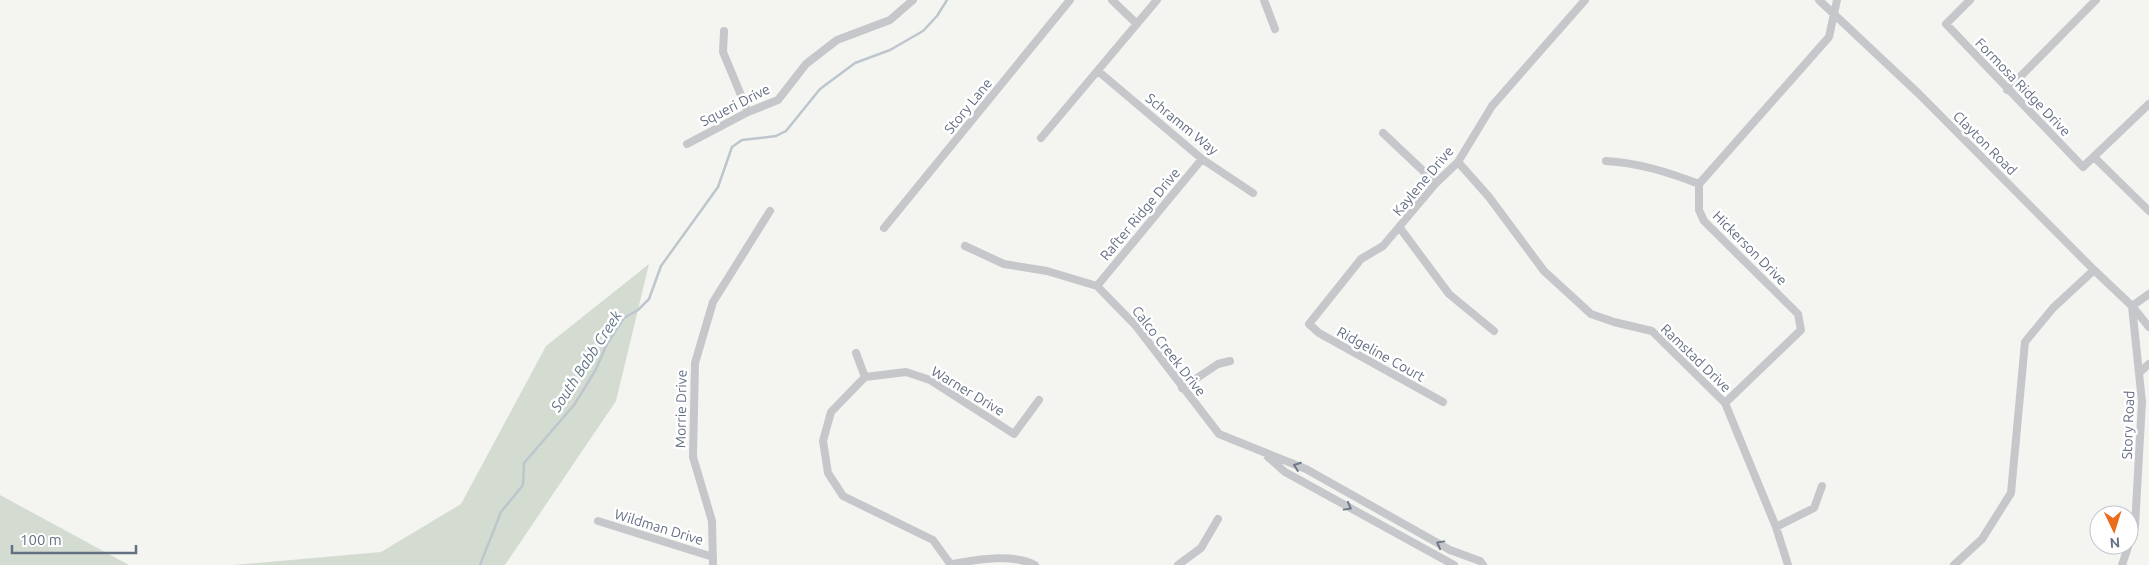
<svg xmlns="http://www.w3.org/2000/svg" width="2149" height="565" viewBox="0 0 2149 565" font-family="Ubuntu,sans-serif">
	<rect width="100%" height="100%" fill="#f4f5f1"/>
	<path fill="#d4dcd2" d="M649,264L616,401L505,565H233L381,552L461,504L546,346Z
		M0,495L129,565H0Z"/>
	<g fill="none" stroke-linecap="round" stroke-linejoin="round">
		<path stroke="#bdc6cd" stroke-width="2.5" d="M480,565L501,512L523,485L524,463L574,405L595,371L607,344L624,318L638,310L649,299L661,266L718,187L732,147L742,140L776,136L786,131L820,89L855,63L890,50L923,31L937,16L947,0"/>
		<path stroke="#c5c7cb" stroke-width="8" d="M1112,0L1137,24
			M1264,0L1275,29
			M1819,0L1919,94L2094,270L2132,306L2149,327
			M1970,0L1946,24L2083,167L2149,104
			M724,31L723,52L748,112
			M1098,71L1202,159L1253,193
			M2007,90L2096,0
			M1383,133L1436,183
			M1041,138L1157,0
			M687,144L748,112L778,100L806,64L837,40L890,20L913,0
			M2094,157L2149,211
			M1606,161C1639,163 1668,172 1699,184
			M1458,162L1489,197L1544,271L1591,314L1614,322L1652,331L1725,403L1776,527L1788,565
			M884,228L1070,0
			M1400,228L1449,294L1494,331
			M965,246L1004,264L1047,271L1097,286L1136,326L1219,434L1306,469L1450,550L1480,561L1483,565
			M1097,286L1202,159
			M2132,306L2149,294
			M856,353L865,377
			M2140,372L2149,364
			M1182,388L1218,364L1230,361
			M1443,402L1319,333L1309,324L1361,259L1383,246L1436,183L1458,162L1492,106L1585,0
			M1725,403L1801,330L1798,314L1704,221L1699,210V184L1829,37L1837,0
			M1268,457L1285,472L1454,565
			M598,521L713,557
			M1776,527L1814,508L1822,486
			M951,564C977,560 1011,553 1035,565
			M713,565L712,521L693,457L695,363L713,302L770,211
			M951,565L933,540L843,496L828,473L823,441L831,412L865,377L906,372L930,380L1014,434L1039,400
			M1178,565L1201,548L1218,519
			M1954,565L1982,539L2011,493L2025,342L2053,308L2094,270
			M2122,565L2135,526L2142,402L2132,306"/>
	</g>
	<defs><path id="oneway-chevron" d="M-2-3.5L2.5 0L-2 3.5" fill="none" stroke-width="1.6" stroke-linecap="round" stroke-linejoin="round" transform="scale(1.25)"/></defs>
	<g stroke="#6d788a">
		<use href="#oneway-chevron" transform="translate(1297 466) rotate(-160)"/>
		<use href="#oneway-chevron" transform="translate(1348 507) rotate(29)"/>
		<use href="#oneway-chevron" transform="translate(1440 544) rotate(-151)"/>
	</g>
	<g text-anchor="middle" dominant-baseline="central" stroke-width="5" stroke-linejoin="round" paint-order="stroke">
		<g font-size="14" fill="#636f83" stroke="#fff">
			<text transform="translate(2023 87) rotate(46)">Formosa Ridge Drive</text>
			<text transform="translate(735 105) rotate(-27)">Squeri Drive</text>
			<text transform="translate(968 106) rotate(-51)">Story Lane</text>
			<text transform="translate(1182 124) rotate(39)">Schramm Way</text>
			<text transform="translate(1985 143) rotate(45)">Clayton Road</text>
			<text transform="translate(1423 181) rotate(-50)">Kaylene Drive</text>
			<text transform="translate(1140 214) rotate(-50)">Rafter Ridge Drive</text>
			<text transform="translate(1750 248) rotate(45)">Hickerson Drive</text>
			<text transform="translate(1169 351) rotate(52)">Calco Creek Drive</text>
			<text transform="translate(1381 354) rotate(29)">Ridgeline Court</text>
			<text transform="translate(1696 358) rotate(44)">Ramstad Drive</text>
			<text transform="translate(968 391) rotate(31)">Warner Drive</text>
			<text transform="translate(681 409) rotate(-89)">Morrie Drive</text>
			<text transform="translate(2128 425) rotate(-88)">Story Road</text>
			<text transform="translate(659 527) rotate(17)">Wildman Drive</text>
		</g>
		<g font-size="15" font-style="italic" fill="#637887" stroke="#fff">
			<text transform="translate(586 361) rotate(-57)">South Babb Creek</text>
		</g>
	</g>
	<g transform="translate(2114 530) rotate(176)"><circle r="24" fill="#ffffff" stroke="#c1c5cd"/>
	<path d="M0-4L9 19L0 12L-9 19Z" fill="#e96d1d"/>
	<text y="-8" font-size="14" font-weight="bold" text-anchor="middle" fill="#636f83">N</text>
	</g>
	<path d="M12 545v8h124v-8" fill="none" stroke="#636f83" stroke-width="2.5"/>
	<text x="20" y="545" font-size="15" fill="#636f83" stroke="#ffffff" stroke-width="4" paint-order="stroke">100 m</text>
</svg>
